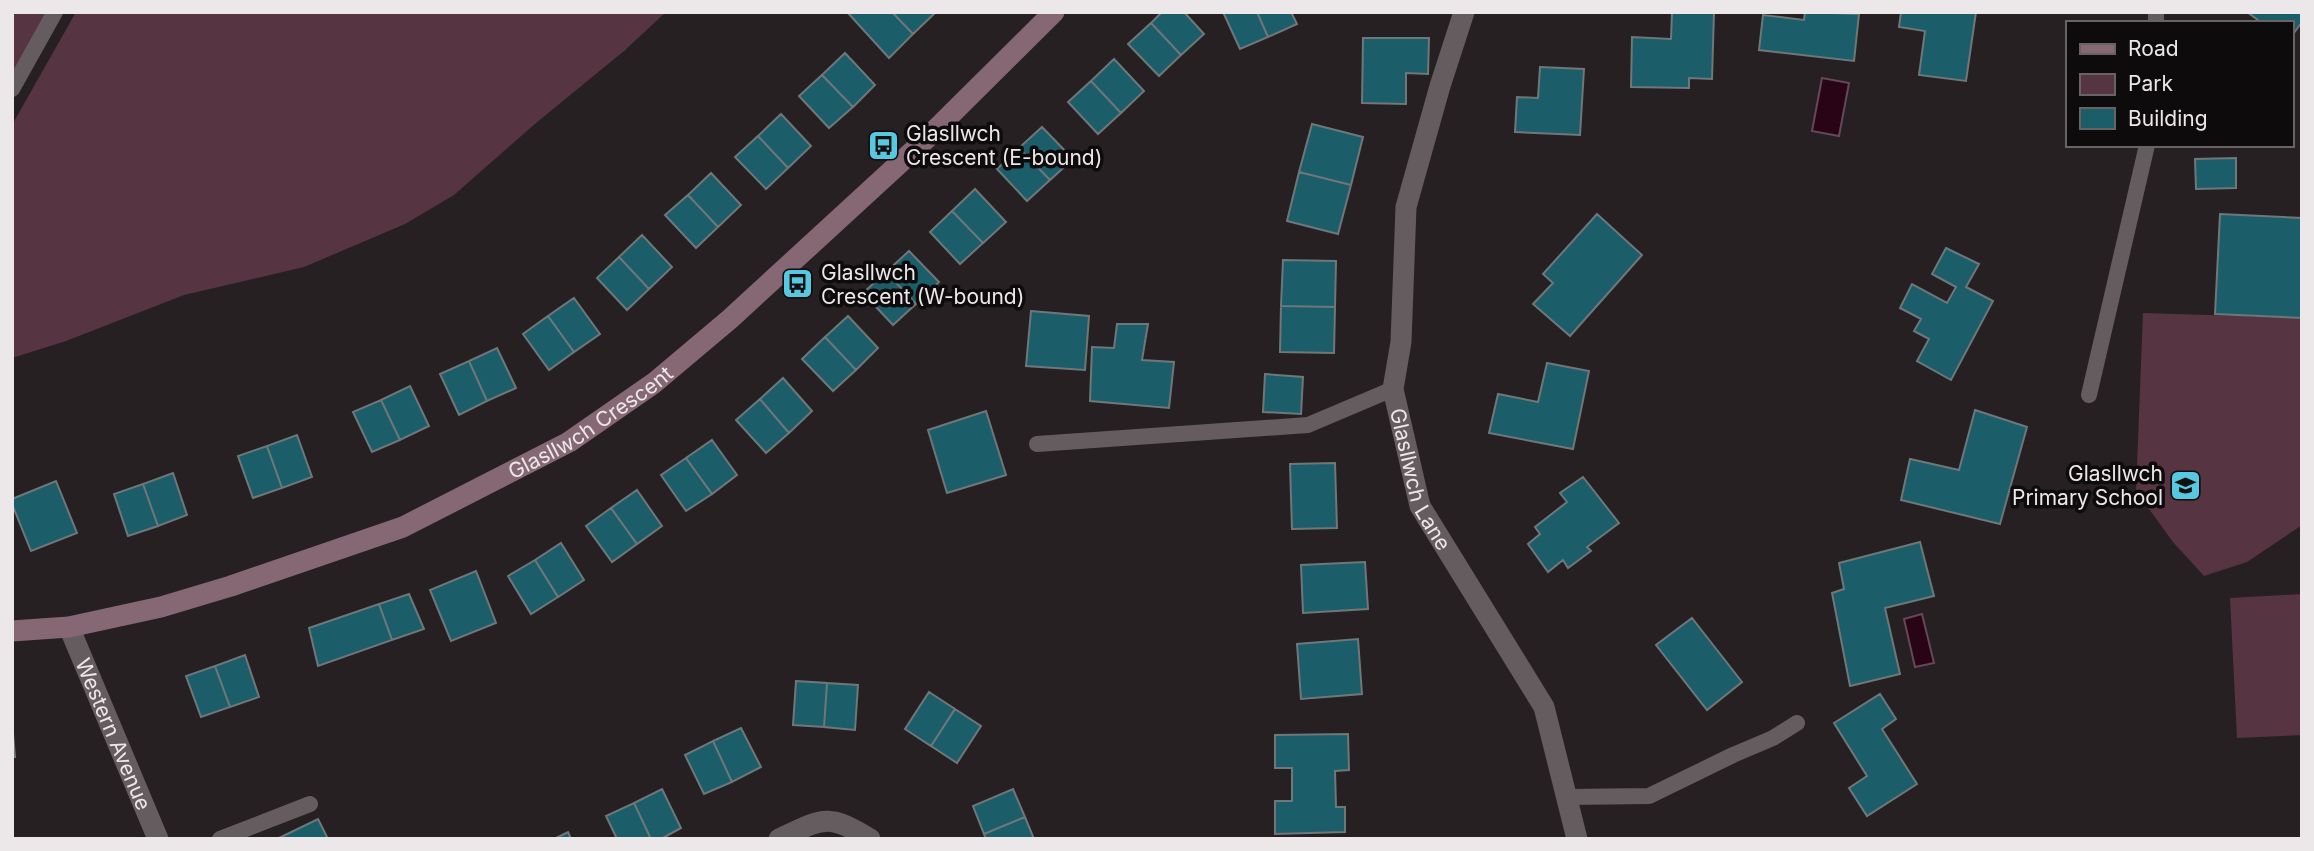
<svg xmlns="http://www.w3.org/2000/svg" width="2314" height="851" viewBox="0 0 2314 851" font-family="Inter,sans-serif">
	<rect width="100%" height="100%" fill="#272022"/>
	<path fill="#563442" d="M12,12H55L12,89Z
		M76,12H666L624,51L536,123L454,195L405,224L304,267L184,295L66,341L12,358V125Z
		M2143,313L2302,318V525L2247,562L2204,576L2173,542L2136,491Z
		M2302,594V735L2237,738L2230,598Z"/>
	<path fill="#280416" stroke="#634855" stroke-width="2" d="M1822,78L1849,83L1839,136L1812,131Z
		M1922,614L1934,663L1915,667L1904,619Z"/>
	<path fill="#1c5d6a" stroke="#6e7779" stroke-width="2" d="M847,12H892L913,34L889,58Z
		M892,12H936L913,34Z
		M1162,12H1184L1204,34L1181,55L1151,23Z
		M1223,12H1257L1268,37L1240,49Z
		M1257,12H1291L1297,24L1268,37Z
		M1672,12H1714L1712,79L1689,78V88L1631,87L1632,37L1671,39Z
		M1805,12L1859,14L1854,61L1759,50L1763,15L1804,20Z
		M1901,12H1976L1966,81L1919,75L1925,31L1899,27Z
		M2247,12H2302V22L2291,37V23H2262Z
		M1151,23L1181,55L1159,76L1128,44Z
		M1363,38H1429L1428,74L1406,73V104L1362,103Z
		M845,53L875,85L853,107L822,75Z
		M1114,59L1144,91L1121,113L1091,81Z
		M1540,67L1584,69L1580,135L1515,132L1517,97L1538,98Z
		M822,75L853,107L829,128L799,96Z
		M1091,81L1121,113L1098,134L1068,102Z
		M781,114L811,146L788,168L758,136Z
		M1312,124L1363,137L1351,185L1299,172Z
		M1042,127L1073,159L1050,180L1019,148Z
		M758,136L788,168L766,189L735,157Z
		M1019,148L1050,180L1027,201L997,169Z
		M2236,158V188L2196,189L2195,159Z
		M1299,172L1351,185L1338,234L1287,221Z
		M711,173L741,205L718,227L688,195Z
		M975,189L1006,222L983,243L952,211Z
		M688,195L718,227L696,248L665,215Z
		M952,211L983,243L960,264L930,232Z
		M1597,214L1642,255L1570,336L1533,304L1553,283L1543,274Z
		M2220,214L2302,218V318L2215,314Z
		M642,235L672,267L649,289L619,257Z
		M1946,248L1979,264L1966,287L1993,301L1951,380L1917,361L1929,339L1914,331L1921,319L1900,308L1912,284L1947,303L1956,287L1932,274Z
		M909,251L939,282L916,304L886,272Z
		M619,257L649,289L627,310L597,278Z
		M1283,260L1336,261L1335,307L1281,306Z
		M886,272L916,304L893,325L863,293Z
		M574,298L600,334L574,352L548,316Z
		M1281,306L1335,307L1334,353L1280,352Z
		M1031,311L1089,316L1085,370L1026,366Z
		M548,316L574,352L549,370L523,334Z
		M848,316L878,348L856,370L825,337Z
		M1117,324H1148L1142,360L1174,362L1169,408L1090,401L1092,347L1114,348Z
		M825,337L856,370L833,391L802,359Z
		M497,348L516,388L487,401L469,361Z
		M469,361L487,401L459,415L440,374Z
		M1547,363L1589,371L1573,449L1489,433L1498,394L1538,402Z
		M1265,374L1303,377L1301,414L1263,412Z
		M783,378L812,411L789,433L760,399Z
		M410,386L429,426L400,440L381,400Z
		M760,399L789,433L766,453L736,420Z
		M381,400L400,440L372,452L353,412Z
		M1975,410L2027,427L2000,524L1901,500L1910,459L1959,470Z
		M986,411L1006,475L947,493L928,430Z
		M297,435L312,477L282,488L267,446Z
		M712,440L737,475L712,494L686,458Z
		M267,446L282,488L253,498L238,456Z
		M686,458L712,494L686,511L661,475Z
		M1335,463L1337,528L1292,529L1290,464Z
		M173,473L187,515L158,526L143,484Z
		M1583,477L1619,523L1587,547L1591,551L1568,568L1563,560L1548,572L1528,544L1540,534L1535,527L1567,502L1560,493Z
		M56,481L77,533L31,551L12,504V499Z
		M143,484L158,526L128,536L114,494Z
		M637,490L662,526L637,544L611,508Z
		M611,508L637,544L612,562L586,526Z
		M1920,542L1934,596L1885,608L1900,674L1850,686L1832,593L1844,589L1839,563Z
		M561,543L584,580L558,597L535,560Z
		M535,560L558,597L531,614L508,576Z
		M1365,562L1368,609L1303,613L1301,565Z
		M476,571L496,623L451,641L430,590Z
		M409,594L424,629L392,640L379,604Z
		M379,604L392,640L318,666L309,628Z
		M1692,618L1742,682L1707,710L1656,645Z
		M1358,639L1362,694L1301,699L1297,644Z
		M245,655L259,697L230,707L215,666Z
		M215,666L230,707L201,717L186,676Z
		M796,681L827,683L824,727L793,725Z
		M827,683L858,685L855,730L824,727Z
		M929,692L955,709L931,746L905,729Z
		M1880,694L1896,719L1882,729L1917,784L1867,816L1849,788L1867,776L1834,723Z
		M955,709L981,726L957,763L931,746Z
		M12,722L15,757H12Z
		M741,728L761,767L732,782L713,741Z
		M1348,734L1349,770L1335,771L1336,807H1345V832L1275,834V801H1292V768H1275V735Z
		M713,741L732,782L704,794L685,755Z
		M662,789L681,828L661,839H651L634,803Z
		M1013,789L1025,817L984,834L973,806Z
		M634,803L651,839H617L606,816Z
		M1025,817L1034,839H986L984,834Z
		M318,819L328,839H279V838Z
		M568,832L571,839H554Z"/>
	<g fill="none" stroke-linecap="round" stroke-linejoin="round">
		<path stroke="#645c5f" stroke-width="16" d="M2156,12V23
			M12,89L55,12
			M2089,395L2147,145
			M1037,444L1308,425L1393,389
			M1567,797L1649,796L1733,755L1773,738L1797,723
			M220,839L310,804"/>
		<g stroke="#645c5f" stroke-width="21">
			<path id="s1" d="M1464,12L1440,86L1406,207L1401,342L1393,389L1420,506L1544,707L1577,839"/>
			<path id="s2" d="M69,627L158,839"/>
			<path d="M779,839C822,819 827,812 870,839"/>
		</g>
		<path stroke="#866874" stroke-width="21" id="s3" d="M12,631L69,627L161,607L231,586L403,527L569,442L654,383L730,319L926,139L1054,12"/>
	</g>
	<defs>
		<symbol id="bus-square" viewBox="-11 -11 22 22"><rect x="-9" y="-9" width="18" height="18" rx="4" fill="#56c9e1" stroke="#0e0b0c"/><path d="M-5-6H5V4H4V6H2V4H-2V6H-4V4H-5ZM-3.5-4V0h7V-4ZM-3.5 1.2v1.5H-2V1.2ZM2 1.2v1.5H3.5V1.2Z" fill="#111"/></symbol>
		<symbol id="school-square" viewBox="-11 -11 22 22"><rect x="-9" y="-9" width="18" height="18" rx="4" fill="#56c9e1" stroke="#0e0b0c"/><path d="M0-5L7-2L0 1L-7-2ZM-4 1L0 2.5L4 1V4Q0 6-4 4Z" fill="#111"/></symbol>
	</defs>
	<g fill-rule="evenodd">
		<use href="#bus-square" x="866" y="128" width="35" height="35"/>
		<use href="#bus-square" x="780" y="266" width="35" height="35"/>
		<use href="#school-square" x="2168" y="468" width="35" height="35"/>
	</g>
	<g text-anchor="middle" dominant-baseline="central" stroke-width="7" stroke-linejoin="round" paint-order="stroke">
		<g font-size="21" fill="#ece7e9" stroke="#0e0b0c" text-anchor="start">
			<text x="906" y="133">Glasllwch<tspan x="906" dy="24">Crescent (E-bound)</tspan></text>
			<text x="821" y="272">Glasllwch<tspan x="821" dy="24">Crescent (W-bound)</tspan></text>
			<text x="2163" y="473" text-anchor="end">Glasllwch<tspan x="2163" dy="24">Primary School</tspan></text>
		</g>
		<g font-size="21" fill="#ece7e9" stroke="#0e0b0c">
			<text stroke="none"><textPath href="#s3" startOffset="621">Glasllwch Crescent</textPath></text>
			<text stroke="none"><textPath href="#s1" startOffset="481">Glasllwch Lane</textPath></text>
			<text stroke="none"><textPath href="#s2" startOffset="116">Western Avenue</textPath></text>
		</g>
	</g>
	<rect width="2314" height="851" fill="none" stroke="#ece7e9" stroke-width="28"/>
	<rect x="2066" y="21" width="228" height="126" fill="#0e0b0c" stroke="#676364" stroke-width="2"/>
	<rect x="2080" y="44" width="35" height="10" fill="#866874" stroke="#676364" stroke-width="2"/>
	<text x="2128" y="56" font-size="21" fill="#ece7e9">Road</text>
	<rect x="2080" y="74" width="35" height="21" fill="#563442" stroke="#676364" stroke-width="2"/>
	<text x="2128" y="91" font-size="21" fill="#ece7e9">Park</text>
	<rect x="2080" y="108" width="35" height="21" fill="#1c5d6a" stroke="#676364" stroke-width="2"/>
	<text x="2128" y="126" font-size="21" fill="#ece7e9">Building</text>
</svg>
